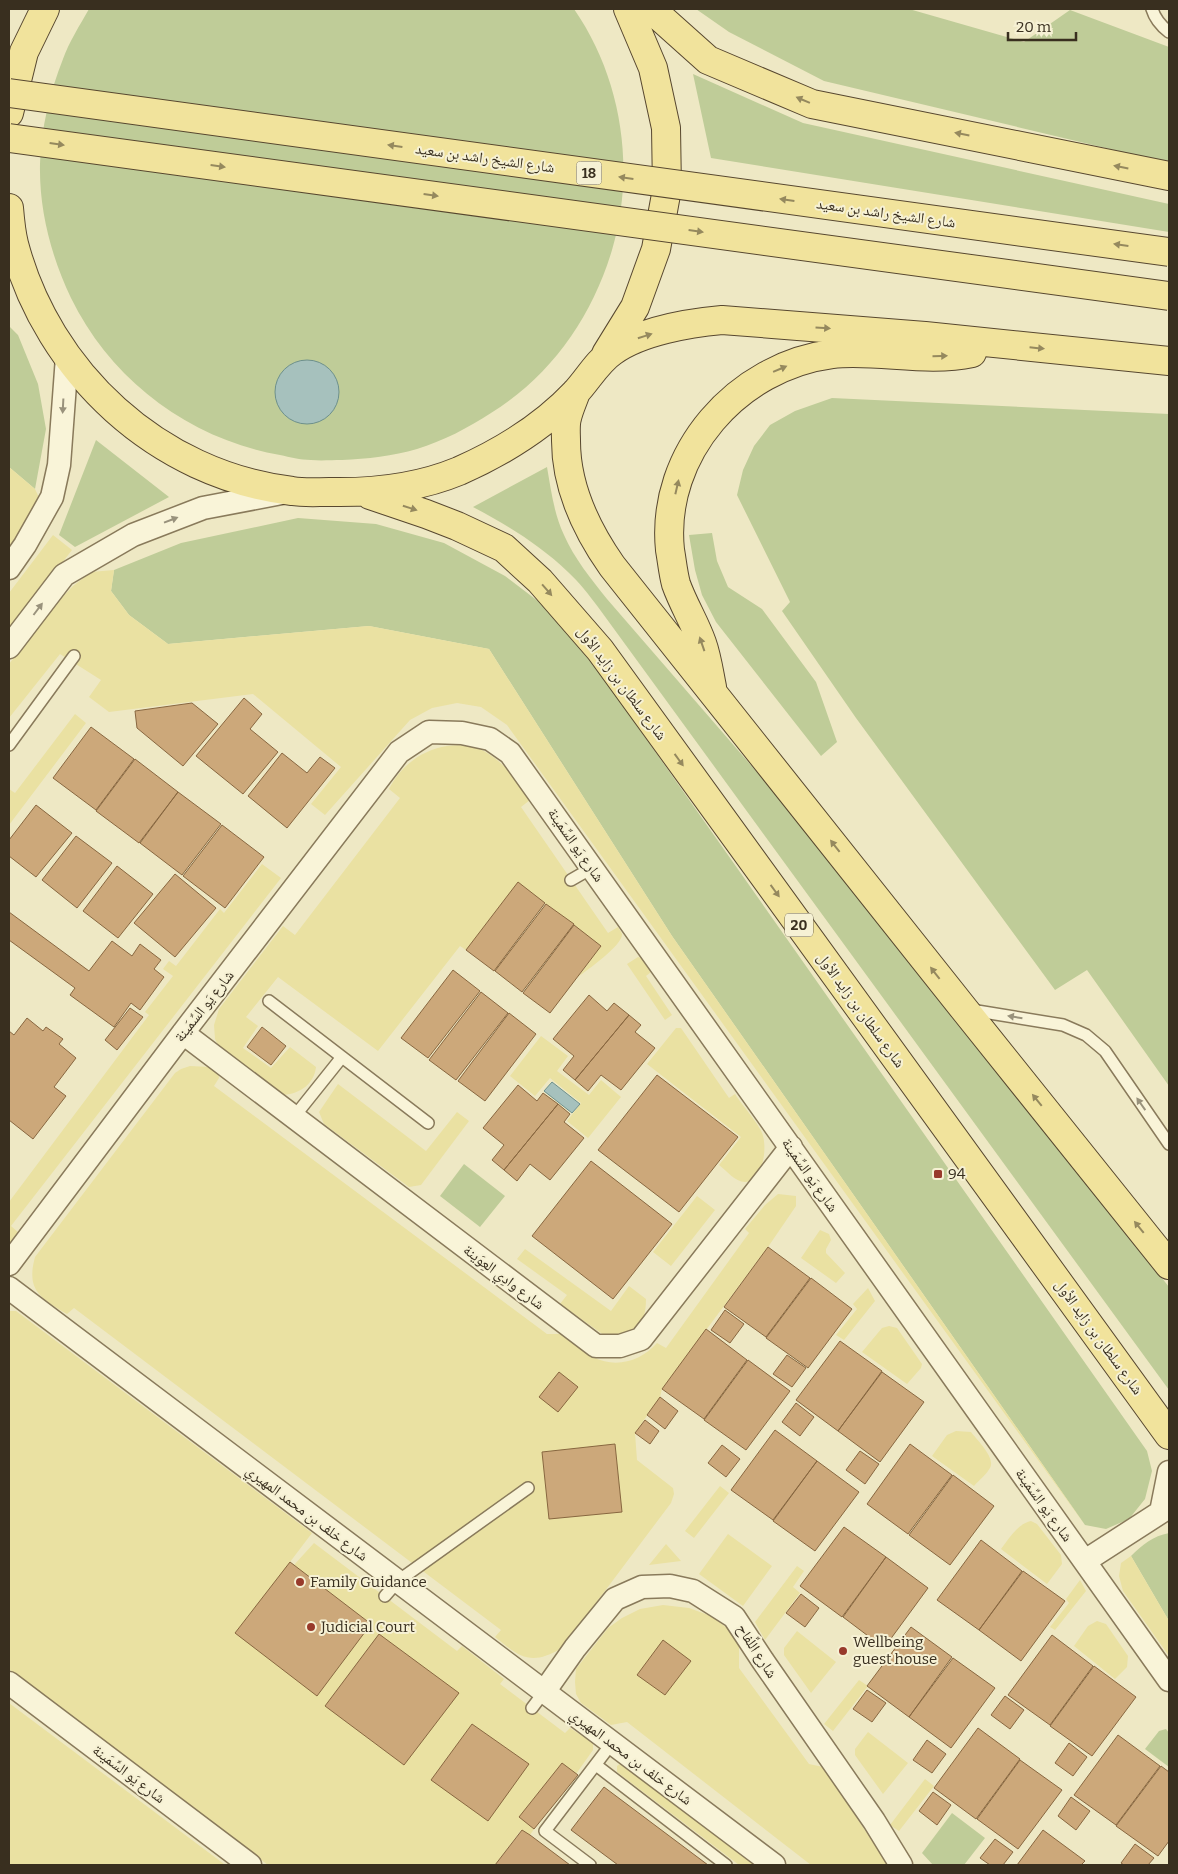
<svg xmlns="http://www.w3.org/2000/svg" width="1178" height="1874" viewBox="0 0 1178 1874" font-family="Bitter,'Noto Naskh Arabic',serif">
	<rect width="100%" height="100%" fill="#eee8c4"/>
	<path fill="#bfcc98" d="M89,9H574C622,78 636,170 612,250C592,317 551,376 491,413C468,428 443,441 417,449C393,456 367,459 342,460C332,460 321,461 311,460C300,460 290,457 280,455C189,439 111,380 71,298C51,256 39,210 40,164C41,128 50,92 63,59C69,42 80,25 89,9Z
		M696,9H909L1024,42L1070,10L1169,47V163L824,81L729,32Z
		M693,74L803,123L1169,204V232L711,158Z
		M9,326L18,335L38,384L46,429L35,489L9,467Z
		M832,398L1169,414V1086L1087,970L1055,990L856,718L782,611L790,602L737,495L743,470L754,446L770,425L795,411Z
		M96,440L169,497L75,547L59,535Z
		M547,467C551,490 554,514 564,535C574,558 591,579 607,599L788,808L978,1043L1169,1287V1390L598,607C589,595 579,582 568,572C540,545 507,525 473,507Z
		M298,518L376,524L444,543L505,576L547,608L576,639L1147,1451L1152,1471L1145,1499L1129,1519L1106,1529L1085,1525L672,936L489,649L369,626L168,644L129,615L111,591L114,570L181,543Z
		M712,533L717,561L728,587L762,609L816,682L837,742L821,756L716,622L702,595L695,570L689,535Z
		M464,1164L505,1196L480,1227L440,1196Z
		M1169,1533V1621L1131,1556C1142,1545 1153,1536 1169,1533Z
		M1166,1729L1169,1733V1767L1145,1749L1159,1731Z
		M952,1813L985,1838L964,1865H933L922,1853Z"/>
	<path fill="#eae1a2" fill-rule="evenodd" d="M9,467L35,489L42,504L9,555Z
		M53,535L72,550L9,632V593Z
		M114,570L111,591L129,615L168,644L369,626L489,649L672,936L1085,1525L507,725L481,707L457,703L432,708L410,720L325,815L311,804L341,767L253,694L109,712L89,697L101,680L60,654L9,718V664L51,609L73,586L91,572Z
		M75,714L86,723L9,825V789L15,793Z
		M471,745C501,757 512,774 530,800L521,807L608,933L618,927C619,929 621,931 622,934C623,945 587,970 578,977L601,946L518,883L466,950L460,946L378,1051L278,977L246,1017L258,1026L243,1048L271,1068L290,1047L316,1067C314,1084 301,1093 284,1095L222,1053L215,1039L214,1025L219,1009L283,926L295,935L400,798L389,789C400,767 421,750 447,746C454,745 463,745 471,745Z
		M262,864L281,878L11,1226L19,1233L9,1245V1202L149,1015L145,1012L173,976L163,969L169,961L176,966L220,909L224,913Z
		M638,957L641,958L651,972L646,976L672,1015L665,1020L627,964Z
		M676,1028H681L729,1098L735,1094C741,1104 761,1126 763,1136C767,1150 763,1181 745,1182C735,1182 726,1170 719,1165L741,1137L647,1064Z
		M541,1036L568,1056L557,1071L589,1095L601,1080L621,1097L588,1138L567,1121L581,1103L550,1078L535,1096L510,1076Z
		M190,1066L210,1067L218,1072L219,1078L214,1086L547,1334H562C572,1341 582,1351 593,1357C616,1369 641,1361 657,1343L666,1348L749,1233L745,1229L765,1205L778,1194L796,1196V1206L768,1247L662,1389L660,1397L635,1433L637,1460L673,1488L674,1494L671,1503L562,1648C531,1666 521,1658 495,1637L501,1630L74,1308L67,1314C40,1298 26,1290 35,1257L175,1073L181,1069Z
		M338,1084L426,1151L457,1112L469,1121L421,1185L409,1187L324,1124L319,1112Z
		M697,1196L715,1210L671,1266L653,1252Z
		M820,1230L829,1234L831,1240L826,1249V1253L845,1273L836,1283L801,1258Z
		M525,1249L611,1311L629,1286L646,1299C646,1328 634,1330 608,1338L560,1304L567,1295L517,1259Z
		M868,1288L875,1301L844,1340L836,1335L857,1309L853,1304Z
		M9,1311H16L312,1533L290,1562L317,1696L371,1624L294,1565L314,1543L457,1651L462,1646L504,1679L500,1684L565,1733L570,1728L593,1743V1750L576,1774L562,1763L519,1817L534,1829L530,1835L521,1830L495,1865H268L9,1669ZM379,1634L458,1693L404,1765L325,1706ZM472,1724L529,1764L431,1780Z
		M889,1326L897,1328L922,1364L921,1368L907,1384L862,1352L882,1328Z
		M956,1431L971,1432C977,1440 996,1458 990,1468C986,1475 979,1480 974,1486L932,1456L947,1435Z
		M720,1486L729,1493L694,1538L685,1531Z
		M1031,1521L1037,1524L1061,1555L1062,1564L1047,1584L1001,1549C1009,1539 1017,1524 1031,1521Z
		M728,1534L772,1566L743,1606L699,1574Z
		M666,1544L681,1561L649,1565Z
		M1131,1556L1169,1621V1656L1123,1591L1119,1576L1121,1563Z
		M797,1566L804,1571L793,1587L800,1593L765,1640L755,1622Z
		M1080,1580L1086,1591L1055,1630L1050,1627L1069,1603L1066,1599Z
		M663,1605L689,1608L711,1616L727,1628L739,1644V1668L809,1764L823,1767L888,1865H811L627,1722L611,1725L581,1703L576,1694L575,1682L576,1669L608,1628L622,1618L640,1609Z
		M1097,1621L1106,1624L1128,1656L1127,1667L1115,1679L1074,1646L1088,1626Z
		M797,1631L836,1662L811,1693L784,1655V1648Z
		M859,1680L868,1686L833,1731L824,1724Z
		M9,1703L224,1864L225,1865H9Z
		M868,1732L908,1763L883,1794L855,1755V1749Z
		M620,1764H623L755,1865H739L617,1772V1766Z
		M925,1779L934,1786L899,1831L890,1825Z"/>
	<path fill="#a6c1bd" stroke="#6d908c" d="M275 392a32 32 0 1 1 64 0a32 32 0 1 1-64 0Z
		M552,1082L580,1104L572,1113L544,1091Z"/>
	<path fill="#cca87a" stroke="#886740" d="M244,698L262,714L250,729L278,752L243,794L196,756Z
		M192,703L218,724L183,766L137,728L135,711Z
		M91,727L134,759L96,810L53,778Z
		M282,753L307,773L320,757L335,768L287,828L248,796Z
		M135,759L178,792L139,843L96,811Z
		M178,792L221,824L182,875L140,843Z
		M36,805L72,833L36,877L9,856V840Z
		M222,825L264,857L225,908L183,876Z
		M76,836L112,863L77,908L42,880Z
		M117,866L153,894L118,938L83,911Z
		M175,874L216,908L175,957L134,923Z
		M518,882L545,903L494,971L466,950Z
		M546,904L574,924L522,992L495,971Z
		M9,912L89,971L112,941L132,956L140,944L161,960L154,969L164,977L140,1010L131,1003L114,1027L70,995L75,988L9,940Z
		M574,925L601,946L550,1013L523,993Z
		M453,970L480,991L428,1058L401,1038Z
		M481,992L508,1013L456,1080L429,1060Z
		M589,995L607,1011L614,1003L629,1015L575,1080L563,1070L574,1056L553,1039Z
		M130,1008L143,1017L117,1050L105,1040Z
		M509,1013L536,1034L485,1101L458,1081Z
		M629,1015L641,1025L635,1032L655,1048L621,1090L601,1075L588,1091L575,1080Z
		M27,1018L43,1031L46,1027L63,1039L59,1044L76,1058L54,1087L66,1096L33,1139L9,1120V1031L14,1035Z
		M262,1027L286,1046L271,1065L247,1047Z
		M657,1075L738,1137L679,1212L598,1150Z
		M518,1085L537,1101L543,1093L558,1104L504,1170L492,1160L504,1145L483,1128Z
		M558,1104L570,1114L564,1122L584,1138L550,1180L530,1164L517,1181L504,1170Z
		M591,1161L672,1224L613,1299L532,1236Z
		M768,1247L810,1278L766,1337L724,1307Z
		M811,1278L852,1309L808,1368L766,1338Z
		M725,1310L744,1324L730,1343L711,1330Z
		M706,1329L747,1360L704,1419L662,1389Z
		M840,1341L882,1371L838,1431L796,1400Z
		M787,1355L806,1368L792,1387L773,1374Z
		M748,1360L790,1391L746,1450L704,1420Z
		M559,1372L578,1387L558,1412L539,1397Z
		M882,1372L924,1402L880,1462L838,1431Z
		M660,1397L678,1411L665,1429L647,1415Z
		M796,1403L814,1417L800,1436L782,1422Z
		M645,1420L659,1431L650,1444L635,1433Z
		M775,1430L817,1461L773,1520L731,1490Z
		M615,1444L622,1512L549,1519L542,1452Z
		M910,1444L952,1475L908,1534L867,1504Z
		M722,1445L740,1459L726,1477L708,1463Z
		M860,1451L879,1464L865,1484L846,1470Z
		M817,1461L859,1492L815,1551L773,1521Z
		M953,1475L994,1506L950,1565L909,1535Z
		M844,1527L886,1557L842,1617L800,1586Z
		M981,1540L1022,1571L979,1630L937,1600Z
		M886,1557L928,1588L884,1648L843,1617Z
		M290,1562L371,1624L317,1696L235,1633Z
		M1023,1571L1065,1601L1021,1661L979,1630Z
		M801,1594L819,1608L805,1627L786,1613Z
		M911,1627L952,1657L909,1717L867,1686Z
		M379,1634L459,1693L404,1765L325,1706Z
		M1052,1635L1093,1666L1050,1725L1008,1695Z
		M663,1640L691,1661L665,1695L637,1675Z
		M953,1658L995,1688L951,1748L909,1717Z
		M1094,1666L1136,1697L1092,1756L1050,1726Z
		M867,1690L886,1703L872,1722L853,1709Z
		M1005,1696L1024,1710L1010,1729L991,1715Z
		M472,1724L529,1764L488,1821L431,1780Z
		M978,1728L1020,1759L976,1819L934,1788Z
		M1118,1735L1160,1766L1116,1825L1074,1795Z
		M927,1740L946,1754L932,1773L913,1760Z
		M1069,1743L1087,1757L1073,1776L1055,1763Z
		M1020,1760L1062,1790L1018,1849L977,1819Z
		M562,1763L578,1775L534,1829L519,1817Z
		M1161,1766L1169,1772V1841L1158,1856L1116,1826Z
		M604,1787L708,1865H618L571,1830Z
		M933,1792L951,1805L937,1825L919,1811Z
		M1071,1797L1090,1811L1076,1830L1058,1816Z
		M522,1830L530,1835L570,1865H495Z
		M1043,1830L1085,1861L1081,1865H1017Z
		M995,1839L1013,1852L1003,1865H990L980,1858Z
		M1135,1844L1154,1858L1148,1865H1124L1121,1863Z"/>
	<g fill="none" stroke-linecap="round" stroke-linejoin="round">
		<defs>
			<path id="service" d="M1152,9C1155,19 1161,26 1169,32
				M9,745L74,656
				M571,880L592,868
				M269,1001L428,1123
				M971,1010L1063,1025L1086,1035L1105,1051L1169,1144
				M294,1117L342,1057
				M385,1596L398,1581L528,1488
				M532,1708L544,1692
				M596,1765L726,1865
				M590,1865L545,1831L612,1743"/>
			<path id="minor" d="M9,568L25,545L52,497L59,465L67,357
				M9,647L64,575L133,535L203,508L287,492
				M183,1033L596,1346H620L641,1339L791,1147
				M9,1264L183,1033L399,752L429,732L462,733L490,739L510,753L1169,1680
				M9,1288L774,1865
				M1085,1561L1161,1512L1169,1472
				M9,1683L250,1865
				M544,1692L575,1648L615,1599L642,1587L670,1586L693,1591L734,1617L763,1661L874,1821L901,1865"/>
			<path id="primary" d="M651,9L708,60L812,104L1169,176
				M9,113L24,52L45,9
				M9,208C10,220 11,232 14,244C48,373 158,475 292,491C304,493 317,492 329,492C373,493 418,488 459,471C502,452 544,426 576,392C588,379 598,361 613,351C641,331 689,323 722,320L925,336L1169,361
				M606,354L635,307L656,249L667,189L666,128L653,68L628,9
				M576,392C573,401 569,409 567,418C565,425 566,434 566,441C566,487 586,529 612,566L964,1009L1169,1265
				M370,495L426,514L457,526L504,548L540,581L600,650L1169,1435
				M712,687C709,672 707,657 702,643C695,623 683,604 676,584C673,573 672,561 670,550C660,453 738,366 832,354C878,349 926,363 972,353"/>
		</defs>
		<use href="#service" stroke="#897a5b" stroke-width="14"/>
		<use href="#minor" stroke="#897a5b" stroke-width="25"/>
		<use href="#primary" stroke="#57472f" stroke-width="30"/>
		<use href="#service" stroke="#f9f4d8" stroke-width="11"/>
		<use href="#minor" stroke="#f9f4d8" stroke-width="22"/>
		<use href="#primary" stroke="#f1e39c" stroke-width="28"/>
		<defs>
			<path id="primary-bridge" d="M9,93L1169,252
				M9,138L1169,296"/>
		</defs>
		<use href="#primary-bridge" stroke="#57472f" stroke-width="30" stroke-linecap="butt"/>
		<use href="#primary-bridge" stroke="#f1e39c" stroke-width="28"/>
	</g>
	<defs><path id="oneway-solid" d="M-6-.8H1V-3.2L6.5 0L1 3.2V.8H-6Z" transform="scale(1.25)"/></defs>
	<g fill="#95895e">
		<use href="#oneway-solid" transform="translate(803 100) rotate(-157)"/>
		<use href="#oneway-solid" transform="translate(962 134) rotate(-169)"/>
		<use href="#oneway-solid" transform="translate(57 144) rotate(8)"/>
		<use href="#oneway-solid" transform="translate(395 146) rotate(-172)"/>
		<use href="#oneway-solid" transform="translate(218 166) rotate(8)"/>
		<use href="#oneway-solid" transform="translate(1121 167) rotate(-169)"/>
		<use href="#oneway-solid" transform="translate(626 178) rotate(-172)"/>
		<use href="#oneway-solid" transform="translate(431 195) rotate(8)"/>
		<use href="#oneway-solid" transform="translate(787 200) rotate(-172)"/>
		<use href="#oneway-solid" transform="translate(696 231) rotate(8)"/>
		<use href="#oneway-solid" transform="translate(1121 245) rotate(-172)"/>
		<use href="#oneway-solid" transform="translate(823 328) rotate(4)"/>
		<use href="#oneway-solid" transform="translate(645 336) rotate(-18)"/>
		<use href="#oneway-solid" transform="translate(1037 348) rotate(6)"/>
		<use href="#oneway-solid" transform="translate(940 356) rotate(-1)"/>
		<use href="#oneway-solid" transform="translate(780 369) rotate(-23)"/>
		<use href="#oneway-solid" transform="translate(677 487) rotate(-77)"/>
		<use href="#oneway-solid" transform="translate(410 508) rotate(18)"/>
		<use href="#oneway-solid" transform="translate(547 590) rotate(49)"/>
		<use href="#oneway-solid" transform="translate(702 644) rotate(-109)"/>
		<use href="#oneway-solid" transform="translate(679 760) rotate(54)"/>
		<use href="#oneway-solid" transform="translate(835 846) rotate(-128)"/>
		<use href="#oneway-solid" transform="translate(775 891) rotate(54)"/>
		<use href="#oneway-solid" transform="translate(935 973) rotate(-128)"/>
		<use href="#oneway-solid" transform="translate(1037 1100) rotate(-129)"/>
		<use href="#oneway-solid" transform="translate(1139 1227) rotate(-129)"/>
	</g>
	<g fill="#99927c">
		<use href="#oneway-solid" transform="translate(63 406) rotate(93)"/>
		<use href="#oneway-solid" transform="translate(171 520) rotate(-21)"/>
		<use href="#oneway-solid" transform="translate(38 609) rotate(-53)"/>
		<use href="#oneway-solid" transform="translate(1015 1017) rotate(-171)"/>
		<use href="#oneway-solid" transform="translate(1141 1104) rotate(-125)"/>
	</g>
	<g fill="#983a2b" stroke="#f6f1d4" stroke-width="2">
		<rect x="933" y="1169" width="10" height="10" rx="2.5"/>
		<circle cx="300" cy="1582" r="5"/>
		<circle cx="311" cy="1627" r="5"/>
		<circle cx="843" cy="1651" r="5"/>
	</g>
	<g text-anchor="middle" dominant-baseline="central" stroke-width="4" stroke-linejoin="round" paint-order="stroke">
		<g fill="#f6f1d4" stroke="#726955" stroke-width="1">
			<rect x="576.5" y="161.5" width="25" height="23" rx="4"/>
			<rect x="785" y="913.5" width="28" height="23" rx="4"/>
		</g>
		<g font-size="14" font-weight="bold" fill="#392f1f">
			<text x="589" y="173">18</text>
			<text x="799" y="925">20</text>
		</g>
		<g font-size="15" fill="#392f1f" stroke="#f6f1d4">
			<text transform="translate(485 158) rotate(8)">شارع الشيخ راشد بن سعيد</text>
			<text transform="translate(886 213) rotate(8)">شارع الشيخ راشد بن سعيد</text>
			<text transform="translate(622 683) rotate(53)">شارع سلطان بن زايد الأول</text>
			<text transform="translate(576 845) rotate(55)">شارع يَو السِّمَينة</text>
			<text transform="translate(204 1006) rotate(-52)">شارع يَو السِّمَينة</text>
			<text transform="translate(861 1010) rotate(54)">شارع سلطان بن زايد الأول</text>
			<text transform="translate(810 1175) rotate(55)">شارع يَو السِّمَينة</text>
			<text transform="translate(504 1277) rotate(37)">شارع وادِي العِوَينة</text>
			<text transform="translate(1099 1337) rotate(54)">شارع سلطان بن زايد الأول</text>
			<text transform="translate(1044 1505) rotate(54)">شارع يَو السِّمَينة</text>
			<text transform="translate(307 1513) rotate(37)">شارع خلف بن محمد المهيري</text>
			<text transform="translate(757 1651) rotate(57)">شارع اللِّفاح</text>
			<text transform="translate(631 1757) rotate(37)">شارع خلف بن محمد المهيري</text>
			<text transform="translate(129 1774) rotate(37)">شارع يَو السِّمَينة</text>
		</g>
		<g font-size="15" fill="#392f1f" stroke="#f6f1d4" text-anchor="start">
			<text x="948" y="1174">94</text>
			<text x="310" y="1582">Family Guidance</text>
			<text x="321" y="1627">Judicial Court</text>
			<text x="853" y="1642">Wellbeing<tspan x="853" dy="17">guest house</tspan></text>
		</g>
	</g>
	<rect width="1178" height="1874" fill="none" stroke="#392f1f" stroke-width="20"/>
	<path d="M1008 32v8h68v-8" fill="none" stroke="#392f1f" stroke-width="2.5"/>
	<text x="1016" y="32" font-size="15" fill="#392f1f" stroke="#f6f1d4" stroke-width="4" paint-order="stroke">20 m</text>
</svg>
